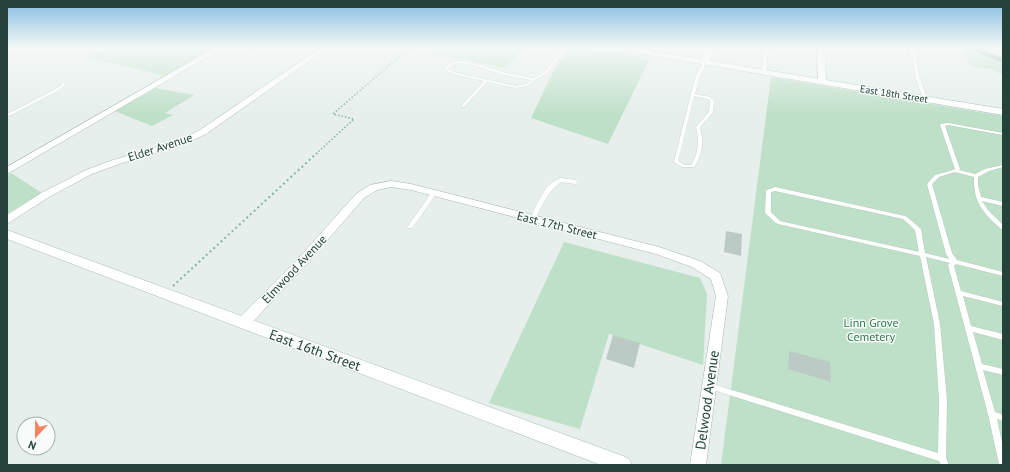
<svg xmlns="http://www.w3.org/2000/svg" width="1010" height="472" viewBox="0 0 1010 472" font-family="'PT Sans',sans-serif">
	<rect width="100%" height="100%" fill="#e6efeb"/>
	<path fill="#bfe0c8" d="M105,48H215L166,76L87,57Z
		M436,48H523L505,68L431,53Z
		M569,48H587L650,58L608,144L531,118L554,70Z
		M963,49L1003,64V75L991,69L970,66Z
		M771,77L1003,116V465H721Z
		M155,88L194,95L165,113L173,115L152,126L112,110Z
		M11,173L42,193L7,214V175Z
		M564,242L700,278L707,294L703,365L609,334L580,429L489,403Z"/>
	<path fill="#bbcac4" d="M726,231L742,234L741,256L724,252Z
		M613,335L640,343L634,368L606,359Z
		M789,351L830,362L831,382L788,369Z"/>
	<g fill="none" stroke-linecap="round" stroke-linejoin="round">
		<defs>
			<path id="lane" d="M562,48H566L548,73L535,80L528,86L516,88L487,82L464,107H462V105L484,81L452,74L444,69L449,64L456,61H464L482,65L507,73L533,78L546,71ZM457,63L472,65L504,75L531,80L526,84L516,86L454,72L448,69L452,65Z
				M764,48H768L766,72L764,73L762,72Z
				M912,53L915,54L919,75L927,99L926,100H925L923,99L915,75Z
				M704,61L707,62L700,76L695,94L710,97L714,101L713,112L700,127C704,142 703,154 694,167H682L674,162L694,82L697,73ZM694,96L708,99L710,101L709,112L696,127C699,140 699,153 691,165H685L678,161Z
				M63,82L66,83L63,87L56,92L7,117V114L54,90L61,85Z
				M948,123L1003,133V135L948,125L945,126L960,169L959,170L975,174L985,169L1003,165V167L989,171L978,177V185L981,197L1003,202V206L982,201L988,210L1003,225V230L1001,229C983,213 973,202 974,177L955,172L939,177L932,184L952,253L957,260L1003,272V276L956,264L954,266L961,291L1003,302V306L963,296L971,326L1003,334V340L973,332L982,364L1003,369V375L983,370L995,412L1003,415V421L997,419L1003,447V465H999V464L988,414L948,265L950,263L926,257L940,324L947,400L946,458L949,465H941L939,461L707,388L705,386L707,384L709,383L938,453L939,400L934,324L920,256L778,224L776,223L765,213L766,191L767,190L775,187L905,216L907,217L921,229L925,253L949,259L946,254L927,184L935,175L953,170L955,169L940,125V124ZM775,191L903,219L915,230L919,252L780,221L771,212V192Z
				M560,178L576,180L578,182L576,184L561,182C547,192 542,206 535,220H531L530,219C537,204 544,185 560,178Z
				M434,191L437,193L412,228H408L407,227L408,226L432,192Z"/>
			<path id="street" d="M214,48H223L7,174V167Z
				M320,48H328L206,134L183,145L119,164L92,174L49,197L7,224V215L41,193L86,170L113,160L177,141L200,130Z
				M705,48H713L709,62L705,64L701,62Z
				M817,48H825L826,82L822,84L818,82Z
				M909,48H915L916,56H910Z
				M391,181L411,184L659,247L700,261L720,273L728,296L706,465H690L716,296L711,279L692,267L656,254L411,190L391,187L377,190L364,198L304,267L248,327L243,328L238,327L237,323L238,319L296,261L356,194L370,185Z"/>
			<path id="secondary" d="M615,48H631L1003,109V115L619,50Z
				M7,230L623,456L629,459L632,465H601L7,239Z"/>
			<path id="primary" d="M966,48H976L1003,58V63Z"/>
		</defs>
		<use href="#lane" stroke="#a8b8b2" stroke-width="0.5"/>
		<use href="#street" stroke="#a8b8b2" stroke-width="1"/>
		<use href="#secondary" stroke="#a4bbb3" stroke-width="1"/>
		<use href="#primary" stroke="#c2cac8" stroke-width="1"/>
		<path stroke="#86b3a5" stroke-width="1.5" stroke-dasharray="1.5 2" stroke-linecap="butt" d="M316,154L354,119L333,114L409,48"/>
		<path stroke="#86b3a5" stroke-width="2" stroke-dasharray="2 3" stroke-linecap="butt" d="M173,286L317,153"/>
		<use href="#lane" fill="#fff" fill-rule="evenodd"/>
		<use href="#street" fill="#fff" fill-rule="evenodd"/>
		<use href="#secondary" fill="#fff" fill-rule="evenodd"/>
		<use href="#primary" fill="#6aa596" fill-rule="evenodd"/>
	</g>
	<linearGradient id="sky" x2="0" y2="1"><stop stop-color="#84bce0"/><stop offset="0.42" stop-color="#f4f8f6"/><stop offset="1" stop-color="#f4f8f6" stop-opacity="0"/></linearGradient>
	<rect width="1010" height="114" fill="url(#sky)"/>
	<g text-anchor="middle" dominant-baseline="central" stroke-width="3" stroke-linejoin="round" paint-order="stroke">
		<g font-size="10" fill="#24423a" stroke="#f7fbf9">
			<text transform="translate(894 94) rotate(9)">East 18th Street</text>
		</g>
		<g font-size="12" fill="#24423a" stroke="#f7fbf9">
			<text transform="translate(160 147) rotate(-18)">Elder Avenue</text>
			<text transform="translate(557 225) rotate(14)">East 17th Street</text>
			<text transform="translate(294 269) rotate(-47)">Elmwood Avenue</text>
		</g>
		<g font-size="12" fill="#2d7a4b" stroke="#f7fbf9">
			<text x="871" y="322">Linn Grove<tspan x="871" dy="14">Cemetery</tspan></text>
		</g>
		<g font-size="14" fill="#24423a" stroke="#f7fbf9">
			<text transform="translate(315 350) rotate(20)">East 16th Street</text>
			<text transform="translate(707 400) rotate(-82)">Delwood Avenue</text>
		</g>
	</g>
	<rect width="1010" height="472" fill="none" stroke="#24423a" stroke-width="16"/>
	<g transform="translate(36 436) rotate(202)"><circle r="19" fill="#f7fbf9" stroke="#a3b1ad"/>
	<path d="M0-3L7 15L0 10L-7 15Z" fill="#f4845f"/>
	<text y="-6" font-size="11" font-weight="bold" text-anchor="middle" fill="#24423a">N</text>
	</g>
</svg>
